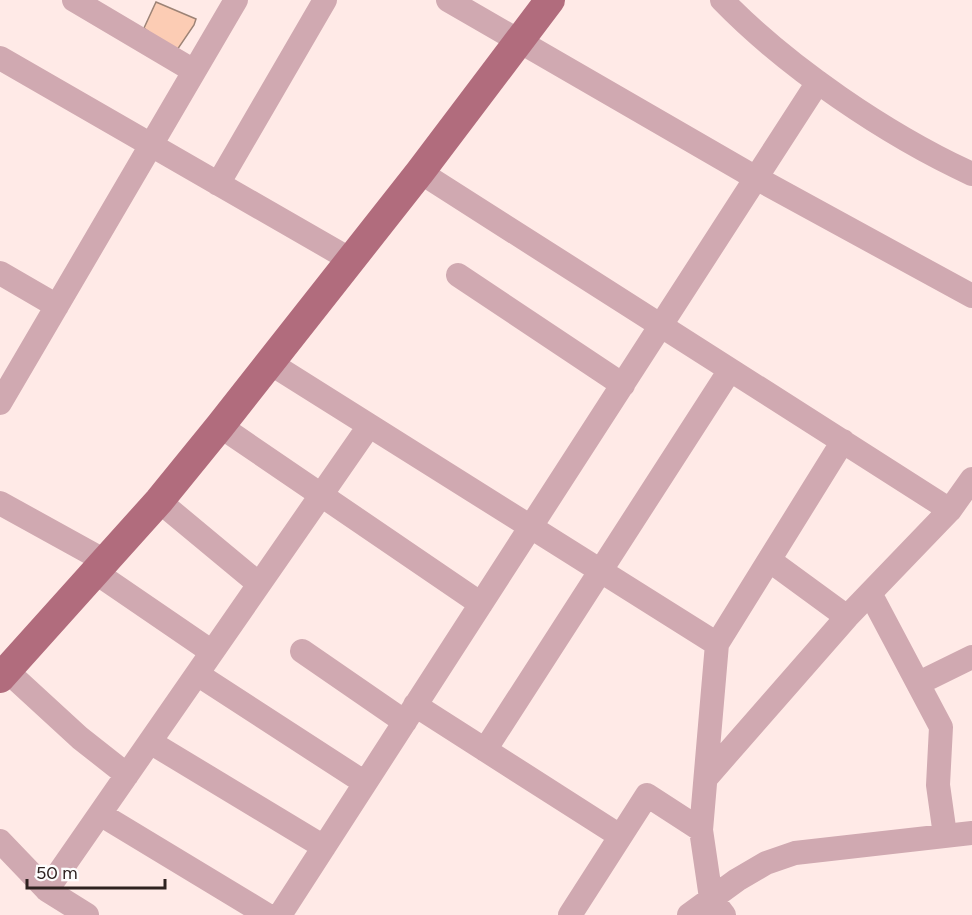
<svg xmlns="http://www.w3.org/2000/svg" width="972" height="915" viewBox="0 0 972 915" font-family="Figtree,sans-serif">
	<rect width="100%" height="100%" fill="#ffeae7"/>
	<path fill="#fcccb4" stroke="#9d8376" stroke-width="1.5" d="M156,2L196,19L194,25L175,53L144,28Z"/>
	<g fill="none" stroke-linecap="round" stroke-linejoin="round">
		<path stroke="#d0a9b1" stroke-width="24" d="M74,0L194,71
			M448,0L756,178L972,296
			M722,0C787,67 887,135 972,174
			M0,58L351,260
			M420,172L950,510
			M218,184L325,0
			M0,273L57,306
			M458,275L623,385
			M270,363L717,644
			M0,403L236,0
			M220,426L481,604
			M159,501L259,584
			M0,503L105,561
			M769,560L847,617
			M95,572L212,652
			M870,593L941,727L938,785L945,835
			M302,651L405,722
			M7,671L80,738L127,775
			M197,674L365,783
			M919,683L972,657
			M415,705L620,836
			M150,742L324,847
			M485,750L730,370
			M706,778L847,617L950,510L972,479
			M100,814L267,915
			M0,841L47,890L87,915
			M47,890L369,426
			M280,915L818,82
			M570,915L647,795L701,830
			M689,915L737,880L766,863L795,853L972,833
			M724,915L711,898L701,830L717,644L843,441"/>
		<path stroke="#b16c7d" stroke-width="30" d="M0,678L159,501L220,426L420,172L550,0"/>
	</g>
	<path d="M27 879v9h138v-9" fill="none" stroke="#2e2220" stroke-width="3"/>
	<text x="36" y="879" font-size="18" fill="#2e2220" stroke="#fdfdfd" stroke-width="4.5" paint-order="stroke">50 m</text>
</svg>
